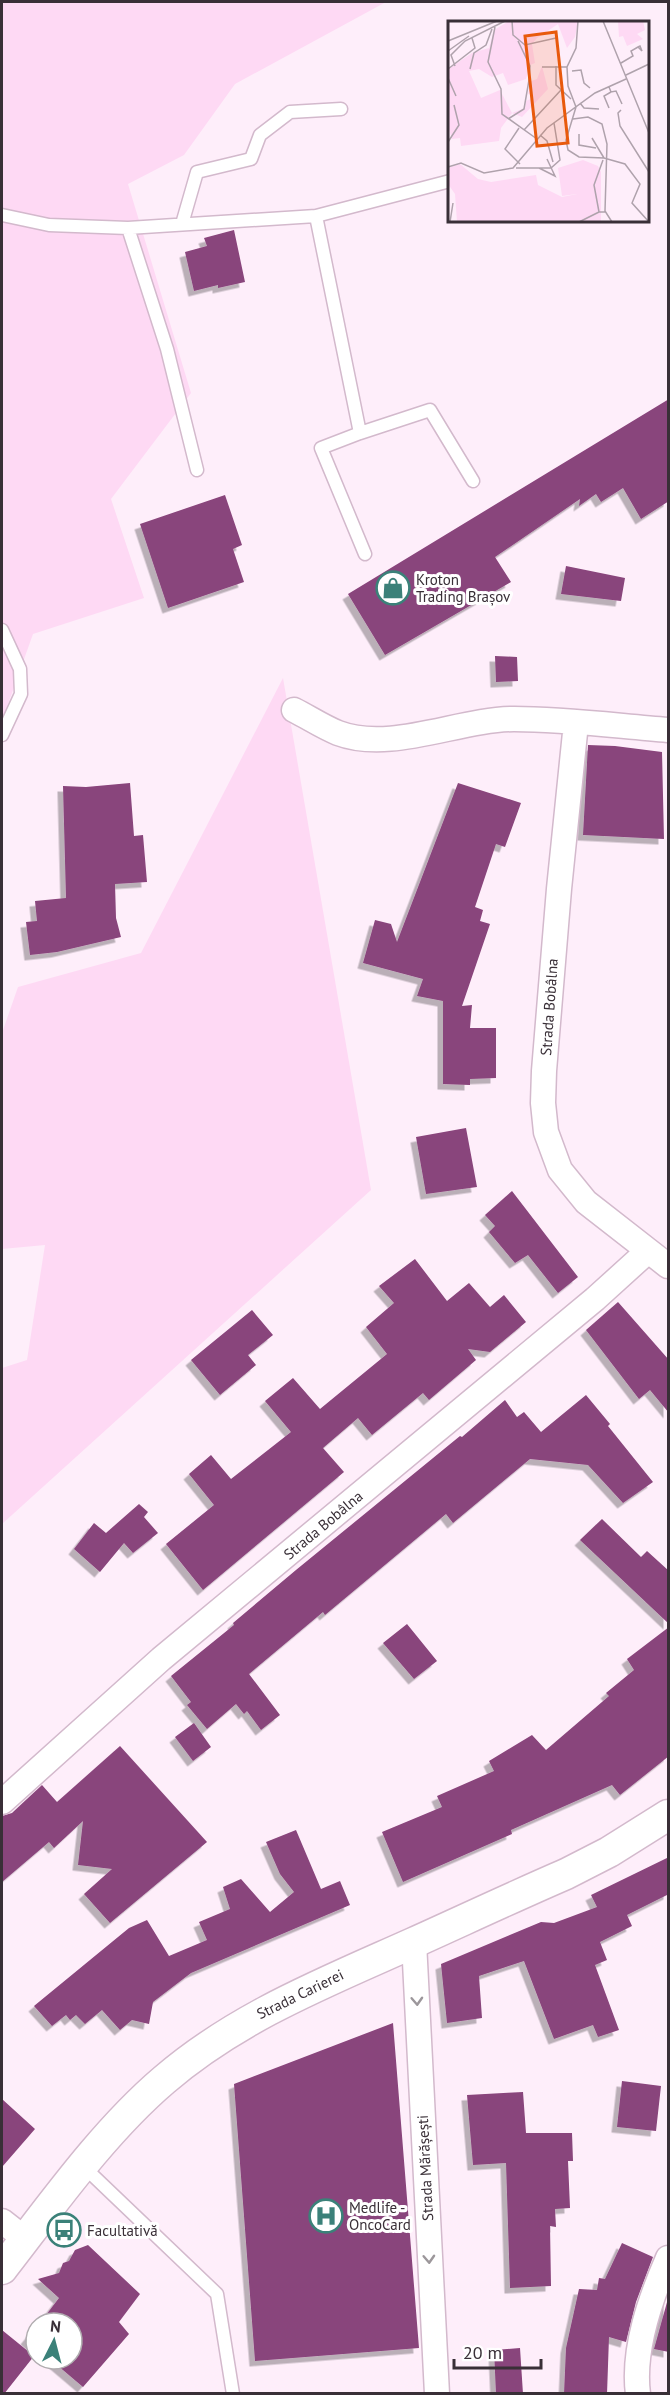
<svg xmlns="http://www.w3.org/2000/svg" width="670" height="2395" viewBox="0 0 670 2395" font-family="'PT Sans',sans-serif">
	<defs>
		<filter id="shadow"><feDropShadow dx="-5.5" dy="5.5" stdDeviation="0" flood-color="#0004"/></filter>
	</defs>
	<rect width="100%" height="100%" fill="#feeefa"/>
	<path fill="#fed9f4" d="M2,2H386L235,84L184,155L128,184L191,393L111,499L144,598L33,634L2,721Z
		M283,678L371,1190L2,1524V1368L27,1360L45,1245L2,1249V1033L18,987L141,953Z"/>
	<path fill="#89447b" filter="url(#shadow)" d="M234,230L245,282L218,288V285L194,291L185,252L207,246L204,238Z
		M669,399V501L641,519L623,488L601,502L596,494L579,506L580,499L495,557L511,582L385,655L348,594Z
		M225,495L242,545L233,549L244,582L168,608L140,524Z
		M566,566L625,578L621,601L561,594Z
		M495,656L517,657L518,681L496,682Z
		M588,745L615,746L662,752L664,839L583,835Z
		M130,783L134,836L143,835L147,882L115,884L116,918L121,937L57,952L30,955L26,922L37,921L35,901L66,898L63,786L86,787Z
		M458,783L521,803L505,847L496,844L475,907L483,910L480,921L490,924L462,1006L472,1005L470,1028H496V1078L470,1079V1085L443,1084V1001L417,996L423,979L363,963L375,920L391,924L397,942Z
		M466,1128L477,1187L426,1194L416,1137Z
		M512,1191L578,1277L558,1293L528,1255L515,1263L489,1232L495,1226L485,1215Z
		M415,1259L447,1301L469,1283L490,1307L504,1295L526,1322L490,1352L468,1349L476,1360L429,1400L423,1393L372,1435L358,1418L323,1448L344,1472L203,1590L166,1544L214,1505L189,1474L211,1455L231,1479L291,1432L265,1401L293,1378L320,1409L387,1354L366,1327L394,1303L379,1286Z
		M618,1302L669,1360V1413L650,1390L639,1399L586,1330Z
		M252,1310L273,1335L248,1355L256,1365L220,1395L191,1360Z
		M586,1395L610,1424L608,1426L653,1482L623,1503L588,1465L530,1459L453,1523L446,1514L325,1615L323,1612L249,1674L280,1715L261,1730L247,1711L244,1714L236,1704L207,1729L187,1705L191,1702L171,1676L234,1625L233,1623L296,1570L460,1436L462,1437L505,1400L517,1417L524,1412L541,1432Z
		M139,1504L148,1512L144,1517L158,1533L133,1553L124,1543L100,1572L74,1549L94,1523L106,1533Z
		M602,1519L641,1557L647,1551L669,1571V1624L580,1540Z
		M407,1624L437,1661L414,1679L383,1643Z
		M669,1627V1756L620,1795L612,1785L511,1830L512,1834L403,1882L382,1832L442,1807L437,1796L494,1771L489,1761L532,1735L546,1750L609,1696L606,1693L634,1670L627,1659Z
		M194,1723L211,1747L193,1761L175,1737Z
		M120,1746L207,1842L110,1923L84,1894L112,1869L78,1865L83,1821L54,1848L49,1842L2,1882V1816L12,1813L42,1785L57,1802Z
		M296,1830L321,1889L340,1881L350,1905L191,1973L153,2002L149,2024L132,2020L120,2030L102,2010L85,2024L76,2015L70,2020L66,2015L52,2026L34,2006L129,1928L147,1920L169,1956L207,1940L199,1922L230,1909L223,1887L241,1879L270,1912L294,1892L280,1874L266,1842Z
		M669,1857V1894L627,1915L632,1926L600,1942L607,1960L595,1965L619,2030L598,2037L593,2025L554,2039L524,1961L479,1976L482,2018L447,2023L441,1964L541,1922L554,1923L597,1907L591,1895Z
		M393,2023L419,2348L255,2361L234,2084Z
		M622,2081L661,2086L656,2131L617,2127Z
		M523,2092L526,2133H572L573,2161H568L570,2208L555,2209L556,2227L550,2226L551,2286L510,2288L506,2163L473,2165L467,2095Z
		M2,2099L35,2129L2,2167Z
		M622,2243L653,2257L636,2302L626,2342L609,2337L607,2394H564L566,2348L579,2289L597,2290L599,2278L605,2279Z
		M88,2245L140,2294L119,2322L129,2334L83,2387L50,2359H72V2323H40L59,2298L38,2279L59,2273L63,2263L69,2261L75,2250Z
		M669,2295V2352L654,2349Z
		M36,2327V2348L26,2339Z
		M2,2330L34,2356L4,2394H2Z
		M520,2348L523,2394H496L494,2350Z"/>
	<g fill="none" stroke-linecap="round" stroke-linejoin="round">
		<defs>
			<path id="service" d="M2,215L49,225L128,228L316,216L450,181
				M316,216L360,433L430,410L473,481
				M182,224L197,172L251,159L260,135L290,112L341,109
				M128,228L167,349L197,470
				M360,433L321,448L365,554
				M2,630L20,669L21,694L2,735
				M83,2166L217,2294L233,2394"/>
			<path id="minor" d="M294,710C308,717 323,727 338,733C391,753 459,719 514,719C565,719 617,726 668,730
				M576,723L559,889L544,1071L543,1103L546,1132L560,1170L586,1202L668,1266
				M2,1802L161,1659L595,1299L648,1251
				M414,1942L437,2394
				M2,2221L25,2239
				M638,2394C632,2349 651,2297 668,2258"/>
			<path id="tertiary" d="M2,2269C51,2206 103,2132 164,2080C237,2017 326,1982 413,1943C464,1920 515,1896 566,1874L609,1852L668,1815"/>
		</defs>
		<use href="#service" stroke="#d3b9cc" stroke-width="15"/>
		<use href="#minor" stroke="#d3b9cc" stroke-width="27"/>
		<use href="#tertiary" stroke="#d3b9cc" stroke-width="33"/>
		<use href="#service" stroke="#fff" stroke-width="12"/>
		<use href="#minor" stroke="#fff" stroke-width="24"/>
		<use href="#tertiary" stroke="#fff" stroke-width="30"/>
	</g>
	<defs><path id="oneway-chevron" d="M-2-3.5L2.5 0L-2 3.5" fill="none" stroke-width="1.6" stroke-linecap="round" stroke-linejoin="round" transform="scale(1.5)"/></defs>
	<g stroke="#9c979b">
		<use href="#oneway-chevron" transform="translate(417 2001) rotate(87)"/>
		<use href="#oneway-chevron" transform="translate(429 2259) rotate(87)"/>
	</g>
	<defs>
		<symbol id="shop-ring" viewBox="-11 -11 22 22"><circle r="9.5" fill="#fff" stroke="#3b8179" stroke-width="1.5"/><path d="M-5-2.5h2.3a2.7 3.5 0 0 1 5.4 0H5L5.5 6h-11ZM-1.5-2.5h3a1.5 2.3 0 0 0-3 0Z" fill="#3b8179"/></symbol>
		<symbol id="hospital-ring" viewBox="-11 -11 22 22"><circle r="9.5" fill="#fff" stroke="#3b8179" stroke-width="1.5"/><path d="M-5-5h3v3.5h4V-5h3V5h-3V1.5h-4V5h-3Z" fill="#3b8179"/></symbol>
		<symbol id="bus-ring" viewBox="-11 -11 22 22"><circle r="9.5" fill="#fff" stroke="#3b8179" stroke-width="1.5"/><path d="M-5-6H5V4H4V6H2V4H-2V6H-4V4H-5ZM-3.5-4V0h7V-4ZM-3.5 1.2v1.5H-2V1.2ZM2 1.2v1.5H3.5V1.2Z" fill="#3b8179"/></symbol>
	</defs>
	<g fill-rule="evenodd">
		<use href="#shop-ring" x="374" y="569" width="38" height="38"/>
		<use href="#hospital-ring" x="307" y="2197" width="38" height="38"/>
		<use href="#bus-ring" x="45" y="2211" width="38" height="38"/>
	</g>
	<g text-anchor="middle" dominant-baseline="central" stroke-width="6" stroke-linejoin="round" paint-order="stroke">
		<g font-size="15" fill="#392f37" stroke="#fff" text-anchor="start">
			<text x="416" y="579">Kroton<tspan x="416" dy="17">Trading Brașov</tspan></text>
			<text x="349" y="2207">Medlife -<tspan x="349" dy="17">OncoCard</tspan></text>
			<text x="87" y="2230">Facultativă</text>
		</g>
		<g font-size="15" fill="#392f37" stroke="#fff">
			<text transform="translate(549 1007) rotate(-86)">Strada Bobâlna</text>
			<text transform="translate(323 1525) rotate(-40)">Strada Bobâlna</text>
			<text transform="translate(300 1994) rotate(-26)">Strada Carierei</text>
			<text transform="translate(425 2168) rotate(-93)">Strada Mărășești</text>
		</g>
	</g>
	<g transform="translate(448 21)">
		<rect width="201" height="201" fill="#feeefa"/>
		<path d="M61,0H130L127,16L119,27L110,3L89,17L84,23L87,42L82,44L78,58L60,64L55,52L44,56L31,48L21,50L33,77L52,69L64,92L77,87L78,80L85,77V72L80,73L83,60L89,58L94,45L100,68L74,96L64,92L53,107L51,120L13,125L12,117L4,118L0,105V48L24,32L41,27L46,9ZM170,0H195L197,9L189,13L195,18L179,25L175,15L171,16ZM135,139L150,145L153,151V201H9L7,173L0,163V147L12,143L30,158L43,161L88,154L90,164L114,176L129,173L114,175L110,147Z" fill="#fed9f4"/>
		<path fill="none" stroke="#afa2ac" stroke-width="1.5" d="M64,0L65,14L77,24L108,17M130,0L128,27L119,46L120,65L128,86L118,119L120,129L131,136L156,137L177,143L192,163L184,182L201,201M155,0L201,112M47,6L40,41L53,68L54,93L89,118M0,20L49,0M0,30L21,15M173,42L185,35L183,30L190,26L192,25L194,30L190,26M7,45L3,34L17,20L57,0M108,45V64L123,78M94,46H119M0,48L27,27L24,17M22,48L26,32L38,24L44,8M124,50L133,49L136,62L142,67M178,54L201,43M0,57L8,75M161,66L163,71L168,70L174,83M132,82L136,87L151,88M161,87L156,75L163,71M173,89L170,92L172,105L201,151M60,98L76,88L81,59L82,45L70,20M125,98L140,96L154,103L159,123L157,190L164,201M71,107L57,128L72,143M76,109L113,69M131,113V124L148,127M92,114L99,120L105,141M144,117L156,137M0,121L11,104L6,84M155,139L146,164L151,191H158M0,146L13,142L36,152L65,147L99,107L147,72L178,58M68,147H103L112,139L106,102M91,147L107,155L99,138M2,201L5,182M131,201L151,191"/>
		<path fill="#e8590c" fill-opacity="0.15" stroke="#e8590c" stroke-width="3" d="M108,11L120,122L89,125L77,15Z"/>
		<rect width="201" height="201" fill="none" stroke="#392f37" stroke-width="3"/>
	</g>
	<rect width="670" height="2395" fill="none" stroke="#392f37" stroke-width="6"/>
	<g transform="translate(54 2341) rotate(6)"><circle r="28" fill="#ffffff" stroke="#b0acaf" stroke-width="1.5"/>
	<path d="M0-4.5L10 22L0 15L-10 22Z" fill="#3b8179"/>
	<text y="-9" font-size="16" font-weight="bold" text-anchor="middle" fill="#392f37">N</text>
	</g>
	<path d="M454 2359v9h87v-9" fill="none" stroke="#392f37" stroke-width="3"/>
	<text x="463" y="2359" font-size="18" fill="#392f37" stroke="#ffffff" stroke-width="4.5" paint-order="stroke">20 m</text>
</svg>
